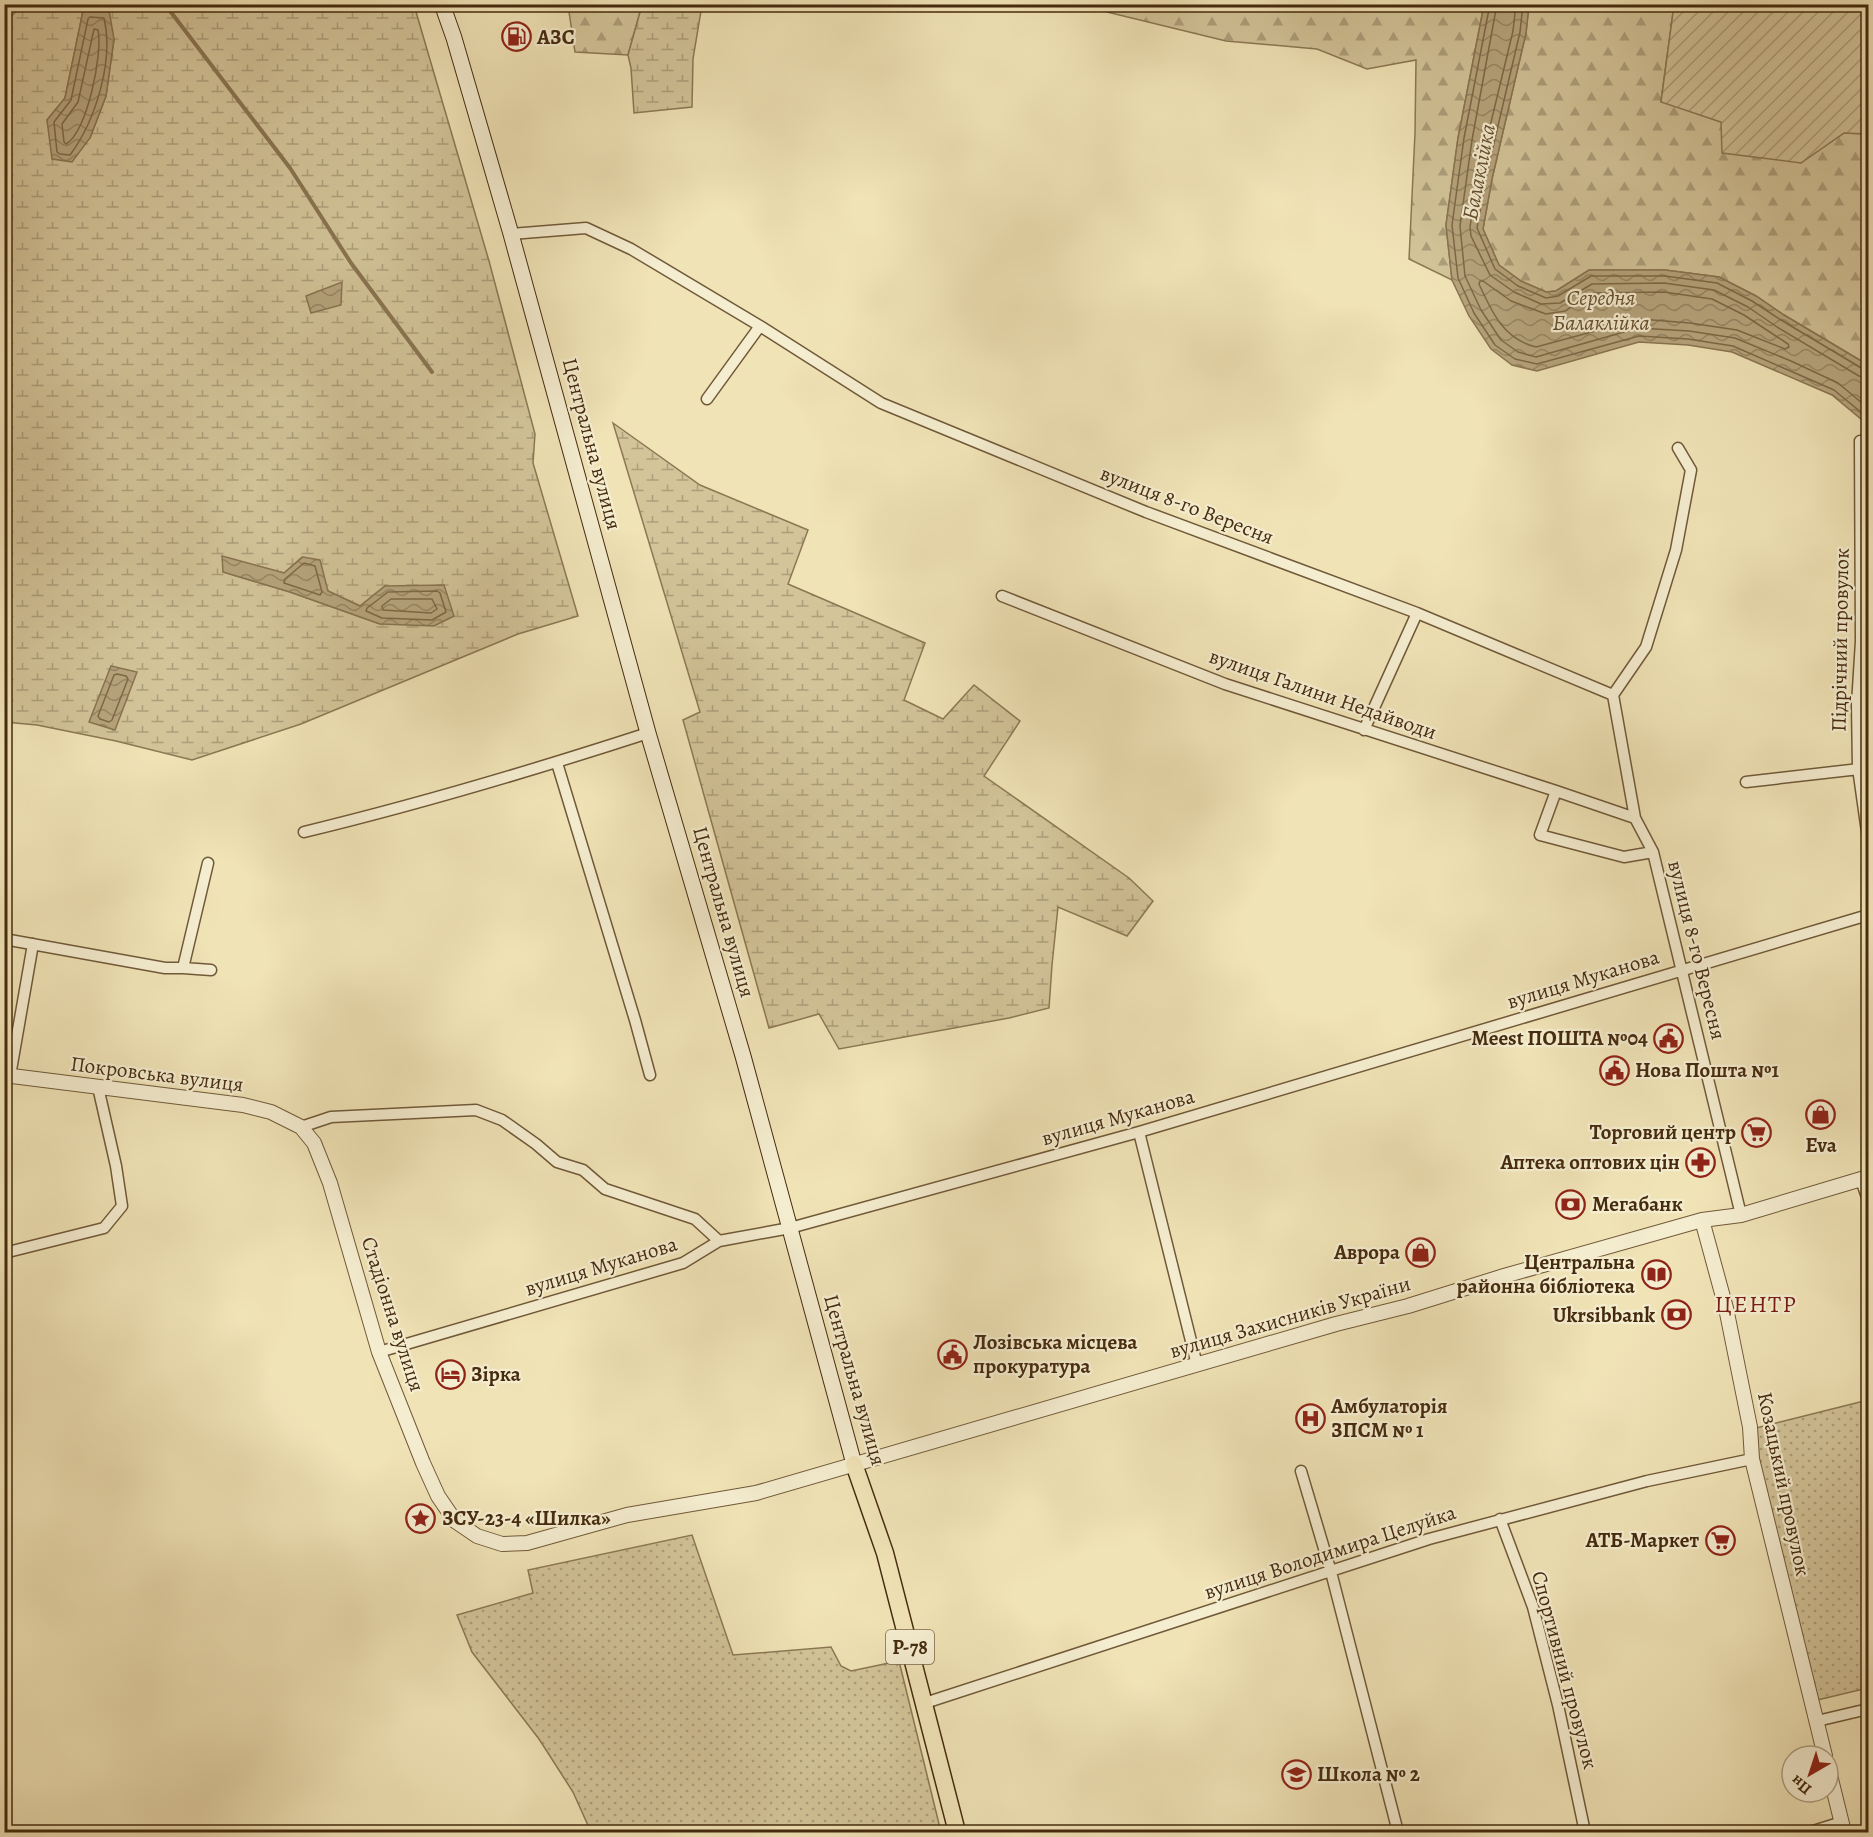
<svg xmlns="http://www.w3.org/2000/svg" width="1873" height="1837" viewBox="0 0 1873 1837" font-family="Alegreya,serif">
	<defs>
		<pattern id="forest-firs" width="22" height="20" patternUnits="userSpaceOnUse" patternTransform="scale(1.5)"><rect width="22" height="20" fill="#d3c499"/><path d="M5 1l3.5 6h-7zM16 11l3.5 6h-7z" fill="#ad9f7b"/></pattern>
		<pattern id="wetland-marsh" width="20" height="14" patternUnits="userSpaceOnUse" patternTransform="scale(1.5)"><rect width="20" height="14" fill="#d3c499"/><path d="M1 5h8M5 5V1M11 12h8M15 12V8" fill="none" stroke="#ad9f7b"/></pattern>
		<pattern id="park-dots" width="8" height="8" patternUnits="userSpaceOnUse" patternTransform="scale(1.5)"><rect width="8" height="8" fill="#d3c499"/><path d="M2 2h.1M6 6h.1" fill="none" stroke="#ad9f7b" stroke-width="1.8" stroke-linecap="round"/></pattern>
		<pattern id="garden-furrows" width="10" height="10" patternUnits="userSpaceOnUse" patternTransform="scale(1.5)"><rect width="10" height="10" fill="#d3c499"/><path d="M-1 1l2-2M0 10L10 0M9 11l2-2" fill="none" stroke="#ad9f7b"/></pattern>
		<pattern id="water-waves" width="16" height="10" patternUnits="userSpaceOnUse" patternTransform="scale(1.5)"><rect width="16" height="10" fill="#b6a47d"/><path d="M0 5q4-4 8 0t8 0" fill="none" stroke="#968665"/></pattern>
	</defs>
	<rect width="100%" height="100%" fill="#f0e3b6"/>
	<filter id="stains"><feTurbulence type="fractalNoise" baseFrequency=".00333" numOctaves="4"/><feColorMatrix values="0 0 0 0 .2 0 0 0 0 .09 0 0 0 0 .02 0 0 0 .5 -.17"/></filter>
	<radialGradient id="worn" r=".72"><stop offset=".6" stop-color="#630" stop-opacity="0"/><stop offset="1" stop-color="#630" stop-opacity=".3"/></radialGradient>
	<path fill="url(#forest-firs)" stroke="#8c7854" stroke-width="1.5" d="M1111,4L1484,5L1458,138L1446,225L1452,280L1409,259L1415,133L1416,60L1367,69L1317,49L1226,41L1107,12Z
		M568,5H642L628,55L575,52Z
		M1529,5H1674L1661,101L1721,122L1800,163L1844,133L1868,134V365L1784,315L1756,296L1719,277L1665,270H1589L1556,291L1546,292L1521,281L1499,265L1483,229L1492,179L1526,33Z"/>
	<path fill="url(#wetland-marsh)" stroke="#8c7854" stroke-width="1.5" fill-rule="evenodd" d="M23,4L414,5L489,261L535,434L533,463L578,616L518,634L301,724L192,760L116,741L37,725L5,722L4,24ZM83,11L114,39L106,96L90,138L47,120L65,98ZM223,557L284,573L302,557L328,591L360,606L385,586L380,624L290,592L223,572Z
		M642,5H702L693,59L692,107L634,113L631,68L628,55Z
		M613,423L700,485L808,530L788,584L925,643L904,700L943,719L974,685L1020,721L984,776L1129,878L1153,901L1127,936L1058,907L1052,965L1049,1008L1009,1018L839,1049L819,1014L769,1028L683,720L700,712Z"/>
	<path fill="url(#park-dots)" stroke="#8c7854" stroke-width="1.5" d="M1868,1400V1688L1813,1701L1748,1430Z
		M692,1535L733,1655L831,1647L841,1666L851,1671L899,1661L941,1832H591L573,1792L539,1739L472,1652L457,1615L533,1593L528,1570Z"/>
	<path fill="url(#garden-furrows)" stroke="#8c7854" stroke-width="1.5" d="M1674,5H1868V134L1844,133L1801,163L1722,153L1721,122L1661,102Z"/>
	<path fill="url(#water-waves)" stroke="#897451" stroke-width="1.5" d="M1484,5H1529L1526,33L1492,179L1483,229L1499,265L1521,281L1546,292L1556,291L1589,270H1665L1719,277L1756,296L1784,315L1868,365V425L1832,395L1732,352L1688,345L1639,342L1537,371L1512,365L1491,349L1469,316L1452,280L1446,225L1458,138Z
		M109,10L114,39L106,96L90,138L72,162L52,159L47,120L65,98L83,11Z
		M342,282L341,305L311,313L306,296Z
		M222,556L284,573L303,557L320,560L328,591L360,606L385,586L444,585L454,616L434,626L380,624L290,592L223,572Z
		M111,666L137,672L115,730L89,722Z"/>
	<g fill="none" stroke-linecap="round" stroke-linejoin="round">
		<path stroke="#7e6846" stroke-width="1.5" d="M1490,4L1464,138L1452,225L1458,278L1474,313L1495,345L1515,359L1537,364L1639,336L1688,339L1733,346L1834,390L1868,418
			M1497,4L1472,140L1460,226L1465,276L1481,310L1501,340L1518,352L1536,357L1638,328L1689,331L1735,338L1791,361L1838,383L1868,408
			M1516,4L1513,31L1478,176L1470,227L1471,236L1490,275L1514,292L1541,304L1560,303L1592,284L1664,283L1714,290L1748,307L1777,327L1859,376L1868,378
			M1523,4L1520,32L1486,177L1477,228L1495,269L1518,286L1546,298L1558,296L1591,276H1665L1717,283L1752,301L1781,320L1863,369L1868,370
			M90,17L104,18C114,60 96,120 70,155L60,154L57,152L54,122L71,100L88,19Z
			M94,29L98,30C103,53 87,133 66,144L64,142L62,124L78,102Z
			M1480,281H1483L1511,301L1546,314L1565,311L1594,293L1664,292L1712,299L1744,315L1788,344L1789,347L1785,349L1737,330L1690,323L1640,319L1536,347C1503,339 1492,312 1479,284Z
			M304,563L315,566L322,592L320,595L284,583L285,579Z
			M437,591L440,593L446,612L432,620L382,618L366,611L367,608L388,592Z
			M391,599H432L437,609L431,613L383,610L382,606Z
			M117,674L126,676L128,679L112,720L109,722L100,719L98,716L114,675Z"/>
		<path stroke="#897451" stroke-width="4" d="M167,7L290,168L351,263L432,372"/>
		<defs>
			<path id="minor" d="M511,234L586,228L631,249L760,326L881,403L1146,512L1417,613L1613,695
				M707,399L760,326
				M1860,441L1861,641L1857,704L1858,768L1868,839
				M1678,448L1691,470L1676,550L1646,647L1613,695L1635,818L1653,852L1741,1215
				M1002,596L1225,684L1556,791L1635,818
				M1364,730L1417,613
				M557,763L635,1020L650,1075
				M1746,782L1868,768
				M1556,791L1540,835L1624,857L1653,852
				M304,832C420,804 534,770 648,733
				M4,939L165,968H183L208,863
				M183,968L211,970
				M10,1076L33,944
				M301,1127L331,1117L476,1110L502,1120L536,1144L557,1162L583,1170L605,1189L695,1219L719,1241
				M1139,1132L1197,1365
				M1861,1180L1868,1200
				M4,1253L104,1228L122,1206L116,1166L98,1087
				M379,1352L683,1263L719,1241L790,1228L1139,1132L1868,915
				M1301,1471L1331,1572L1398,1832
				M1500,1519L1533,1607L1558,1705L1585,1832
				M925,1703L1429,1539L1647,1481L1752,1459
				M1817,1721L1868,1709
				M1810,1832L1842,1822"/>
			<path id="tertiary" d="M4,1075L243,1105L271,1112L301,1127L314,1143L330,1183L379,1352L423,1463L438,1496L455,1521L477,1536L502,1544L527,1543L627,1515L756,1493L1336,1324L1408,1306L1504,1276L1702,1220L1741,1215L1868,1177
				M1702,1220L1726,1308L1750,1427L1752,1459L1825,1756
				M1828,1767L1844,1832"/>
			<path id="secondary" d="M442,4L454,38L511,234L648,733L743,1056L854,1464"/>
			<path id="primary" d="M854,1464L885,1553L957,1832"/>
		</defs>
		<use href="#minor" stroke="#705938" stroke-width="13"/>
		<use href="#tertiary" stroke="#705938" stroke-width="16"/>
		<use href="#secondary" stroke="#452b0e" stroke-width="17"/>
		<use href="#primary" stroke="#452b0e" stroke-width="19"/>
		<use href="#minor" stroke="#f5edd0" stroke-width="10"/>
		<use href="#tertiary" stroke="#f5edd0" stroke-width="14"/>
		<use href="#secondary" stroke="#f5edd0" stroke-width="15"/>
		<use href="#primary" stroke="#f0e3b6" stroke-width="16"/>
	</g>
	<defs>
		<symbol id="fuel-ring" viewBox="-11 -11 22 22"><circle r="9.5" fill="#f5edd0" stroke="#8f2418" stroke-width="1.5"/><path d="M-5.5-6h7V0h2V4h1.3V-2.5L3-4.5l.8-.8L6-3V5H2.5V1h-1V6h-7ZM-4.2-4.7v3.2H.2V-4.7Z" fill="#8f2418"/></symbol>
		<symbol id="civic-ring" viewBox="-11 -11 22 22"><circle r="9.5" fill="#f5edd0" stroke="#8f2418" stroke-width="1.5"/><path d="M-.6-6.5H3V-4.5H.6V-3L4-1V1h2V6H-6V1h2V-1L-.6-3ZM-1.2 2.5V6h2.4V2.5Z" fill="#8f2418"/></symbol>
		<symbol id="shop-ring" viewBox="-11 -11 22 22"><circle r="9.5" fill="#f5edd0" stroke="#8f2418" stroke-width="1.5"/><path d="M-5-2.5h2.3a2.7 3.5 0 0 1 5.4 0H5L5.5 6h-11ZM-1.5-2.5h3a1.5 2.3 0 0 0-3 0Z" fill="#8f2418"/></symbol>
		<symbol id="supermarket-ring" viewBox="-11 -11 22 22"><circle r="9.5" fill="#f5edd0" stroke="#8f2418" stroke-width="1.5"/><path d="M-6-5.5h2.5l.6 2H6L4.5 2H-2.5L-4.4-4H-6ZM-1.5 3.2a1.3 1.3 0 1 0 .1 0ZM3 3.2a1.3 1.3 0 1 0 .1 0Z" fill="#8f2418"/></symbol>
		<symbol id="pharmacy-ring" viewBox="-11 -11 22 22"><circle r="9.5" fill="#f5edd0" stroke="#8f2418" stroke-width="1.5"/><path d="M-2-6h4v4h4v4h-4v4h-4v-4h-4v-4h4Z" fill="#8f2418"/></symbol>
		<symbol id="bank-ring" viewBox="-11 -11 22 22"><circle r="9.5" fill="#f5edd0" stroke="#8f2418" stroke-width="1.5"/><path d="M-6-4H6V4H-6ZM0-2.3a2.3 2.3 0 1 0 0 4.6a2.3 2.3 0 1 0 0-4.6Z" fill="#8f2418"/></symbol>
		<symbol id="library-ring" viewBox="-11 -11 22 22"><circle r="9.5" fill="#f5edd0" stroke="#8f2418" stroke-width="1.5"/><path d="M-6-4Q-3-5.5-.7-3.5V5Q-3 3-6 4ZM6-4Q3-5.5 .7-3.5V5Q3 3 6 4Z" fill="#8f2418"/></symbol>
		<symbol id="hotel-ring" viewBox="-11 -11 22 22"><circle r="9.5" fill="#f5edd0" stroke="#8f2418" stroke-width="1.5"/><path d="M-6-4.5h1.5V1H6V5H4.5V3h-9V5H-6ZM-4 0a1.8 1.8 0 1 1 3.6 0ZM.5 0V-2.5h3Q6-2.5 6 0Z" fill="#8f2418"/></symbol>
		<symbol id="hospital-ring" viewBox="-11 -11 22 22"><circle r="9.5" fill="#f5edd0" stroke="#8f2418" stroke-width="1.5"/><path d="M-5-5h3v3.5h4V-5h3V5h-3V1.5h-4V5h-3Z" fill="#8f2418"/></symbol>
		<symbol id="sight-ring" viewBox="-11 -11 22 22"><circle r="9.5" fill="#f5edd0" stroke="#8f2418" stroke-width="1.5"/><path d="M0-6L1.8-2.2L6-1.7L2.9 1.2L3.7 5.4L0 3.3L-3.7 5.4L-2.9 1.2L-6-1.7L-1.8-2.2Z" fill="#8f2418"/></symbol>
		<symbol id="school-ring" viewBox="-11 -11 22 22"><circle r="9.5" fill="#f5edd0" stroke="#8f2418" stroke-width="1.5"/><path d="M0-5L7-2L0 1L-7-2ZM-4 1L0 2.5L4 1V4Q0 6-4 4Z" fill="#8f2418"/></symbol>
	</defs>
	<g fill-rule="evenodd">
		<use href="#fuel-ring" x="500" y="20" width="33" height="33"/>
		<use href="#civic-ring" x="1652" y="1022" width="33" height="33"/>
		<use href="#civic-ring" x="1598" y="1054" width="33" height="33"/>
		<use href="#shop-ring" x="1804" y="1098" width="33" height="33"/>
		<use href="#supermarket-ring" x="1740" y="1116" width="33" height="33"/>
		<use href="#pharmacy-ring" x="1684" y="1146" width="33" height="33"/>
		<use href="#bank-ring" x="1554" y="1188" width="33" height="33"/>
		<use href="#shop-ring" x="1404" y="1236" width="33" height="33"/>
		<use href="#library-ring" x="1640" y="1258" width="33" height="33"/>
		<use href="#bank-ring" x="1660" y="1298" width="33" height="33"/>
		<use href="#civic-ring" x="936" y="1338" width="33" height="33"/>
		<use href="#hotel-ring" x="434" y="1358" width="33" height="33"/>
		<use href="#hospital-ring" x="1294" y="1402" width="33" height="33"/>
		<use href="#sight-ring" x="404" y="1502" width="33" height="33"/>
		<use href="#supermarket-ring" x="1704" y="1524" width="33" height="33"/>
		<use href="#school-ring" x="1280" y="1758" width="33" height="33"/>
	</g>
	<g text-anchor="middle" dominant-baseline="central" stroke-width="4.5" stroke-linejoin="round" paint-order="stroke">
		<rect fill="#f5edd0" stroke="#7a6548" stroke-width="1.5" x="886" y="1630" width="48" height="34" rx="4.5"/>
		<g font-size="20" font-weight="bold" fill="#452b0e">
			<text x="910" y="1647">Р-78</text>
		</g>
		<g font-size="21" font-weight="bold" fill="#452b0e" stroke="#f5edd0" text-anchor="start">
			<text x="537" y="37">АЗС</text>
			<text x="1648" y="1038" text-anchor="end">Meest ПОШТА №04</text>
			<text x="1635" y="1070">Нова Пошта №1</text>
			<text x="1736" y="1132" text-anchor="end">Торговий центр</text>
			<text x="1821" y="1145" text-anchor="middle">Eva</text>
			<text x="1680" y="1162" text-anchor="end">Аптека оптових цін</text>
			<text x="1592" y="1204">Мегабанк</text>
			<text x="1400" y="1252" text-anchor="end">Аврора</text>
			<text x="1635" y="1262" text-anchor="end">Центральна<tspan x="1635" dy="24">районна бібліотека</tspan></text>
			<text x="1655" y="1315" text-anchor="end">Ukrsibbank</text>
			<text x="973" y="1342">Лозівська місцева<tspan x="973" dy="24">прокуратура</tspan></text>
			<text x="471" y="1374">Зірка</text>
			<text x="1331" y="1406">Амбулаторія<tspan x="1331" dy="24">ЗПСМ № 1</tspan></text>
			<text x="442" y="1518">ЗСУ-23-4 «Шилка»</text>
			<text x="1699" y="1540" text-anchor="end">АТБ-Маркет</text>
			<text x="1317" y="1774">Школа № 2</text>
		</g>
		<g font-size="21" fill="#452b0e" stroke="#f5edd0">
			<text transform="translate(592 444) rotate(75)">Центральна вулиця</text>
			<text transform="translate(1187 505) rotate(21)">вулиця 8-го Вересня</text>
			<text transform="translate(1840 640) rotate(-89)">Підрічний провулок</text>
			<text transform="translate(1323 694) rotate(19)">вулиця Галини Недайводи</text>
			<text transform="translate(724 912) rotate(74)">Центральна вулиця</text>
			<text transform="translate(1697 950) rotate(76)">вулиця 8-го Вересня</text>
			<text transform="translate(1583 979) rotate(-17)">вулиця Муканова</text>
			<text transform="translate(157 1074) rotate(7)">Покровська вулиця</text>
			<text transform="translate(1118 1117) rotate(-16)">вулиця Муканова</text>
			<text transform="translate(601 1266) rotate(-17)">вулиця Муканова</text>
			<text transform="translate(393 1314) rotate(72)">Стадіонна вулиця</text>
			<text transform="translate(1290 1317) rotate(-16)">вулиця Захисників України</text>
			<text transform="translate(855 1380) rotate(74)">Центральна вулиця</text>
			<text transform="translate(1784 1484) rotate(78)">Козацький провулок</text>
			<text transform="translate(1330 1552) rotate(-18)">вулиця Володимира Целуйка</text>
			<text transform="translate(1565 1670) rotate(75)">Спортивний провулок</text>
		</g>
		<g font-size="22" font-style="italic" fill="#674f2f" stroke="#f5edd0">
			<text transform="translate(1479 172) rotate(-79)">Балаклійка</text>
			<text x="1601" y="298">Середня<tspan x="1601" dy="25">Балаклійка</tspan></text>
		</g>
		<g font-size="24" letter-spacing="1.5" fill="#7a1f14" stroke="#f5edd0">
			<text x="1756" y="1304">ЦЕНТР</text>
		</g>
	</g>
	<rect width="1873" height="1837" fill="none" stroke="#f0e3b6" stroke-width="24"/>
	<rect x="6" y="6" width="1861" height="1825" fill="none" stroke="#452b0e" stroke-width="3"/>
	<rect x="12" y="12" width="1849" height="1813" fill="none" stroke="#452b0e" stroke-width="1.5"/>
	<g transform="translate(1810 1774) rotate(219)"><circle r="28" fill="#f5edd0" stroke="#af9f82" stroke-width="1.5"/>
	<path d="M0-4.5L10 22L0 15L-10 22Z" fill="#8f2418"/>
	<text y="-9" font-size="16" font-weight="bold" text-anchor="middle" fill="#452b0e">Пн</text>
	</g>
	<rect width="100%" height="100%" filter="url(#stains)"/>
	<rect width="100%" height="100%" fill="url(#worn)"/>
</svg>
